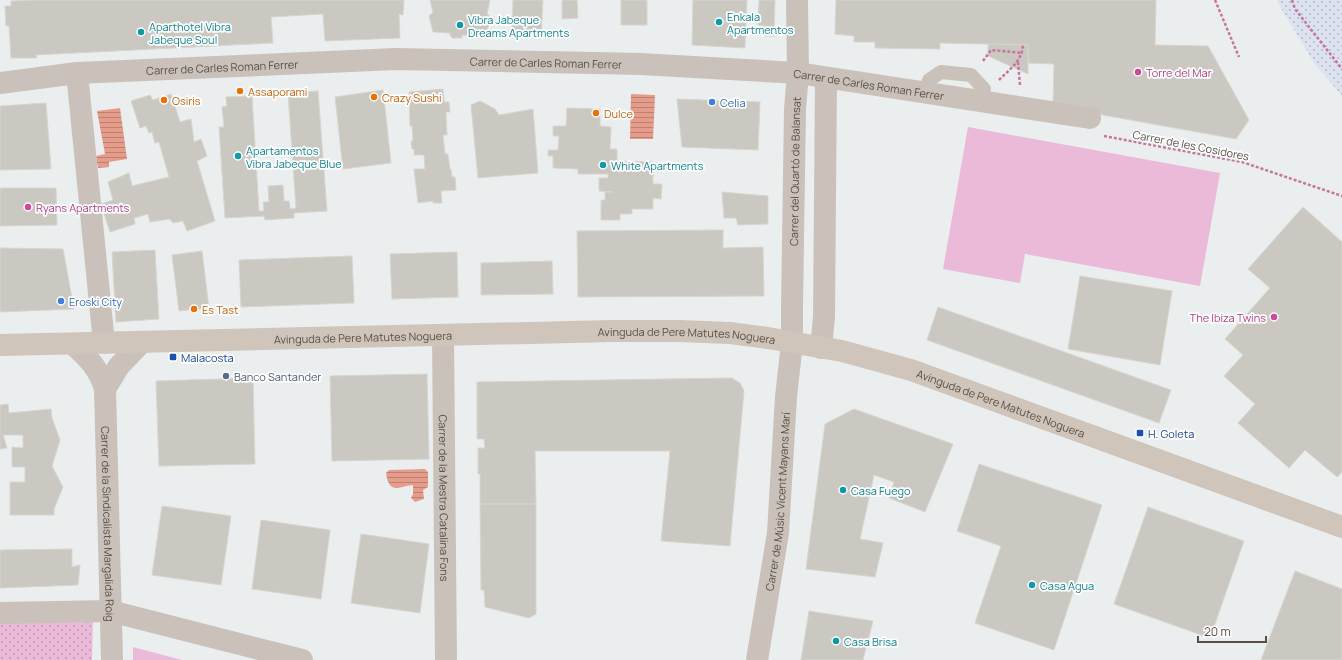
<svg xmlns="http://www.w3.org/2000/svg" width="1342" height="660" font-family="Manrope,sans-serif">
	<defs>
		<pattern id="sand-dots" width="8" height="8" patternUnits="userSpaceOnUse"><rect width="8" height="8" fill="#dce2f0"/><path d="M2 2h.1M6 6h.1" fill="none" stroke="#b5b9c4" stroke-width="1.8" stroke-linecap="round"/></pattern>
		<pattern id="park-dots" width="8" height="8" patternUnits="userSpaceOnUse"><rect width="8" height="8" fill="#ebbad9"/><path d="M2 2h.1M6 6h.1" fill="none" stroke="#c199b2" stroke-width="1.8" stroke-linecap="round"/></pattern>
		<pattern id="water-rules" width="6" height="5" patternUnits="userSpaceOnUse"><rect width="6" height="5" fill="#e69c8a"/><path d="M0 2.5h6" fill="none" stroke="#bd8173"/></pattern>
	</defs>
	<rect width="100%" height="100%" fill="#ebeeee"/>
	<g fill="#ebbad9">
		<path d="M968,127L1220,173L1200,286L1025,254L1020,283L943,269Z"/>
		<path d="M133,647L182,660H133Z"/>
	</g>
	<path fill="url(#sand-dots)" d="M1277,0H1342V96L1315,64L1282,10Z"/>
	<path fill="url(#park-dots)" d="M93,622L92,660H0V623Z"/>
	<g fill="url(#water-rules)">
		<path d="M631,94L655,95L653,139H630Z"/>
		<path d="M120,108L127,159L109,162V167L98,168L96,156L105,154L97,111Z"/>
		<path d="M425,469L428,472V487L423,490L424,499L415,502L411,498L413,494V485C397,487 389,494 386,473L389,470Z"/>
	</g>
	<g fill="#cbc8c2" stroke="#d7d5d0">
		<path d="M32,0H404L403,15L399,14L400,38L325,41L323,14L271,17L273,43L36,55L37,58H11L9,26H6L5,6H11V1Z"/>
		<path d="M430,0H490L487,14L491,17L486,34H474V36L462,35V38H452L450,35V33L433,32L429,16L433,12Z"/>
		<path d="M513,0H543L541,35L512,34Z"/>
		<path d="M562,0H577L578,18L562,19Z"/>
		<rect x="621" y="0" width="26" height="25"/>
		<path d="M693,0H747L745,48L692,45Z"/>
		<path d="M759,0H775L774,36H765V26L758,25Z"/>
		<path d="M836,0H1156L1155,45L1208,46L1249,120L1236,139L1053,106L1054,64L1028,63V45L940,43V49L875,48V42H854V36L835,34Z"/>
		<path d="M988,44L1028,45V74L988,56Z"/>
		<path d="M443,89L444,102H449L450,112H446L447,135H443L445,154H448L450,169H451L452,177H455L456,190L441,191L442,203H433V201L418,203L414,169H425L424,155H414V149H412L411,141H413L412,126H410L409,92Z"/>
		<path d="M383,90L391,163L343,169L335,97Z"/>
		<path d="M318,91L327,211L294,213V218L265,220L264,216L225,218L219,127H224L222,107L227,106L226,97L252,96L259,211H264L263,202H269L268,186L283,185L284,201H289L290,209L296,208L288,93Z"/>
		<path d="M171,94L180,122L191,119L194,142L201,139L207,156L197,161L215,221L187,231L183,221L173,223L170,219L150,222L148,214L134,218L135,224L110,232L101,204L113,200L108,182L129,173L132,186L169,177L159,142L155,143L152,132L149,133L146,126L140,128L131,101L150,95L153,100Z"/>
		<path d="M677,99L760,102L758,150L682,147Z"/>
		<path d="M480,101L495,109L499,115L533,109L538,173L478,178L471,105Z"/>
		<path d="M46,103L51,169L0,170V106Z"/>
		<path d="M567,108L600,109V126L611,127L610,149H617V161L653,162V184H662L661,199L653,198V209H632V214H620V220H601V200H605V192H613L599,191V178H608V174H578V169L553,168V156H548V150H558L559,136H553V126H566Z"/>
		<path d="M0,188H56L57,225L0,226Z"/>
		<path d="M722,192L768,196V224L738,225L736,218H724Z"/>
		<path d="M1303,207L1342,242V472L1337,477L1305,450L1289,468L1238,423L1255,404L1224,376L1243,355L1225,339L1270,288L1248,269Z"/>
		<path d="M723,230V248L763,247L764,296L578,297L577,231Z"/>
		<path d="M0,248L63,249L74,309L0,312Z"/>
		<path d="M155,250L159,319L116,322L112,252Z"/>
		<path d="M202,251L209,308L179,311L172,255Z"/>
		<path d="M457,252L458,297L392,299L390,254Z"/>
		<path d="M352,256L354,303L241,307L239,260Z"/>
		<path d="M552,261L553,294L481,295V263Z"/>
		<path d="M1080,276L1172,291L1160,365L1068,349Z"/>
		<path d="M938,307L1171,390L1159,423L927,340Z"/>
		<path d="M427,374L429,459L332,461L330,376Z"/>
		<path d="M253,378L255,464L159,466L156,381Z"/>
		<path d="M727,378H732L740,383L744,391L730,546L661,541L670,451H535L536,504H480V474H478V448H485L484,439H477V382Z"/>
		<path d="M8,404L9,413L51,409L52,418L60,440L52,466L63,487L54,509V515H10V482H25V467H12V447L23,448V435H3L7,448L0,449V405Z"/>
		<path d="M854,409L953,444L925,512L889,498L894,482L874,475L860,539L883,543L875,577L806,569L825,424Z"/>
		<path d="M979,464L1102,505L1054,650L975,623L1001,546L957,531Z"/>
		<path d="M480,504H536V614L529,618L485,607L484,590H481Z"/>
		<path d="M162,506L231,516L221,585L152,575Z"/>
		<path d="M1148,507L1244,541L1210,638L1114,604Z"/>
		<path d="M261,520L330,530L321,599L252,589Z"/>
		<path d="M361,534L429,544L420,613L351,603Z"/>
		<path d="M72,549V567L80,565L78,585L0,588V550Z"/>
		<path d="M1295,571L1342,589V660H1261Z"/>
		<path d="M809,611L873,621L863,660H801Z"/>
	</g>
	<g fill="none" stroke-linecap="round" stroke-linejoin="round">
		<g stroke="#c7759e" stroke-width="2.5" stroke-dasharray="3 2" stroke-linecap="butt">
			<path d="M1215,0L1239,57"/>
			<path d="M1292,0L1295,9L1342,69"/>
			<path d="M983,61L991,50L1023,53"/>
			<path d="M1018,62L1020,85"/>
			<path d="M999,80C1010,69 1022,61 1023,45"/>
			<path d="M1104,136L1242,162L1342,196"/>
		</g>
		<path stroke="#cac2ba" stroke-width="14" d="M926,93L929,80L941,72L971,75L984,89L982,102"/>
		<g stroke="#cac2ba" stroke-width="22">
			<path d="M77,73L104,343"/>
			<path id="s1" d="M0,83L77,73L396,59L641,64L798,73L1090,118"/>
			<path id="s2" d="M443,335L446,660"/>
			<path id="s3" d="M73,344C88,358 99,368 105,389L112,660"/>
			<path d="M821,348L824,317L826,78"/>
			<path d="M105,389L119,366L142,342"/>
			<path d="M0,613L110,611L302,660"/>
			<path id="s4" d="M757,660L778,533L786,397L792,343V306L795,109L798,73L797,0"/>
		</g>
		<path stroke="#cfc5ba" stroke-width="22" id="s5" d="M0,345L613,331H679L730,333L768,338L842,351L911,370L1342,527"/>
	</g>
	<g fill="#0f9aa8" stroke="#fff" stroke-width="1.5">
		<circle cx="719" cy="22" r="4"/>
		<circle cx="460" cy="25" r="4"/>
		<circle cx="141" cy="32" r="4"/>
		<circle cx="238" cy="156" r="4"/>
		<circle cx="603" cy="165" r="4"/>
		<circle cx="843" cy="490" r="4"/>
		<circle cx="1032" cy="585" r="4"/>
		<circle cx="836" cy="641" r="4"/>
	</g>
	<g fill="#d1479c" stroke="#fff" stroke-width="1.5">
		<circle cx="1138" cy="72" r="4"/>
		<circle cx="28" cy="207" r="4"/>
		<circle cx="1274" cy="317" r="4"/>
	</g>
	<g fill="#e8710a" stroke="#fff" stroke-width="1.5">
		<circle cx="240" cy="91" r="4"/>
		<circle cx="374" cy="97" r="4"/>
		<circle cx="164" cy="100" r="4"/>
		<circle cx="596" cy="113" r="4"/>
		<circle cx="194" cy="309" r="4"/>
	</g>
	<g fill="#3f7fe0" stroke="#fff" stroke-width="1.5">
		<circle cx="712" cy="102" r="4"/>
		<circle cx="61" cy="301" r="4"/>
	</g>
	<g fill="#1a4fb4" stroke="#fff" stroke-width="1.5">
		<rect x="169" y="353" width="8" height="8" rx="2"/>
		<rect x="1136" y="429" width="8" height="8" rx="2"/>
	</g>
	<circle fill="#5c6f8a" stroke="#fff" stroke-width="1.5" cx="226" cy="376" r="4"/>
	<g text-anchor="middle" dominant-baseline="central" stroke-width="3.5" stroke-linejoin="round" paint-order="stroke">
		<g font-size="11" fill="#0d838f" stroke="#fff" text-anchor="start">
			<text x="727" y="16">Enkala<tspan x="727" dy="13">Apartmentos</tspan></text>
			<text x="468" y="19">Vibra Jabeque<tspan x="468" dy="13">Dreams Apartments</tspan></text>
			<text x="149" y="26">Aparthotel Vibra<tspan x="149" dy="13">Jabeque Soul</tspan></text>
			<text x="246" y="150">Apartamentos<tspan x="246" dy="13">Vibra Jabeque Blue</tspan></text>
			<text x="611" y="165">White Apartments</text>
			<text x="851" y="490">Casa Fuego</text>
			<text x="1040" y="585">Casa Agua</text>
			<text x="844" y="641">Casa Brisa</text>
		</g>
		<g font-size="11" fill="#584e45" stroke="#fff">
			<text stroke="none"><textPath href="#s1" startOffset="547">Carrer de Carles Roman Ferrer</textPath></text>
			<text stroke="none"><textPath href="#s1" startOffset="223">Carrer de Carles Roman Ferrer</textPath></text>
			<text stroke="none"><textPath href="#s1" startOffset="871">Carrer de Carles Roman Ferrer</textPath></text>
			<text transform="translate(1191 145) rotate(11)">Carrer de les Cosidores</text>
			<text stroke="none"><textPath href="#s4" startOffset="491">Carrer del Quartó de Balansat</textPath></text>
			<text stroke="none"><textPath href="#s5" startOffset="687">Avinguda de Pere Matutes Noguera</textPath></text>
			<text stroke="none"><textPath href="#s5" startOffset="363">Avinguda de Pere Matutes Noguera</textPath></text>
			<text stroke="none"><textPath href="#s5" startOffset="1011">Avinguda de Pere Matutes Noguera</textPath></text>
			<text stroke="none"><textPath href="#s2" startOffset="163">Carrer de la Mestra Catalina Fons</textPath></text>
			<text stroke="none"><textPath href="#s4" startOffset="160">Carrer de Músic Vicent Mayans Marí</textPath></text>
			<text stroke="none"><textPath href="#s3" startOffset="191">Carrer de la Sindicalista Margalida Roig</textPath></text>
		</g>
		<g font-size="11" fill="#b23c85" stroke="#fff" text-anchor="start">
			<text x="1146" y="72">Torre del Mar</text>
			<text x="36" y="207">Ryans Apartments</text>
			<text x="1266" y="317" text-anchor="end">The Ibiza Twins</text>
		</g>
		<g font-size="11" fill="#c56008" stroke="#fff" text-anchor="start">
			<text x="248" y="91">Assaporami</text>
			<text x="382" y="97">Crazy Sushi</text>
			<text x="172" y="100">Osiris</text>
			<text x="604" y="113">Dulce</text>
			<text x="202" y="309">Es Tast</text>
		</g>
		<g font-size="11" fill="#366cbe" stroke="#fff" text-anchor="start">
			<text x="720" y="102">Celia</text>
			<text x="69" y="301">Eroski City</text>
		</g>
		<g font-size="11" fill="#164399" stroke="#fff" text-anchor="start">
			<text x="181" y="357">Malacosta</text>
			<text x="1148" y="433">H. Goleta</text>
		</g>
		<g font-size="11" fill="#4e5e75" stroke="#fff" text-anchor="start">
			<text x="234" y="376">Banco Santander</text>
		</g>
	</g>
	<path d="M1198 636v6h68v-6" fill="none" stroke="#584e45" stroke-width="2"/>
	<text x="1204" y="636" font-size="12" fill="#584e45" stroke="#ffffff" stroke-width="3" paint-order="stroke">20 m</text>
</svg>
